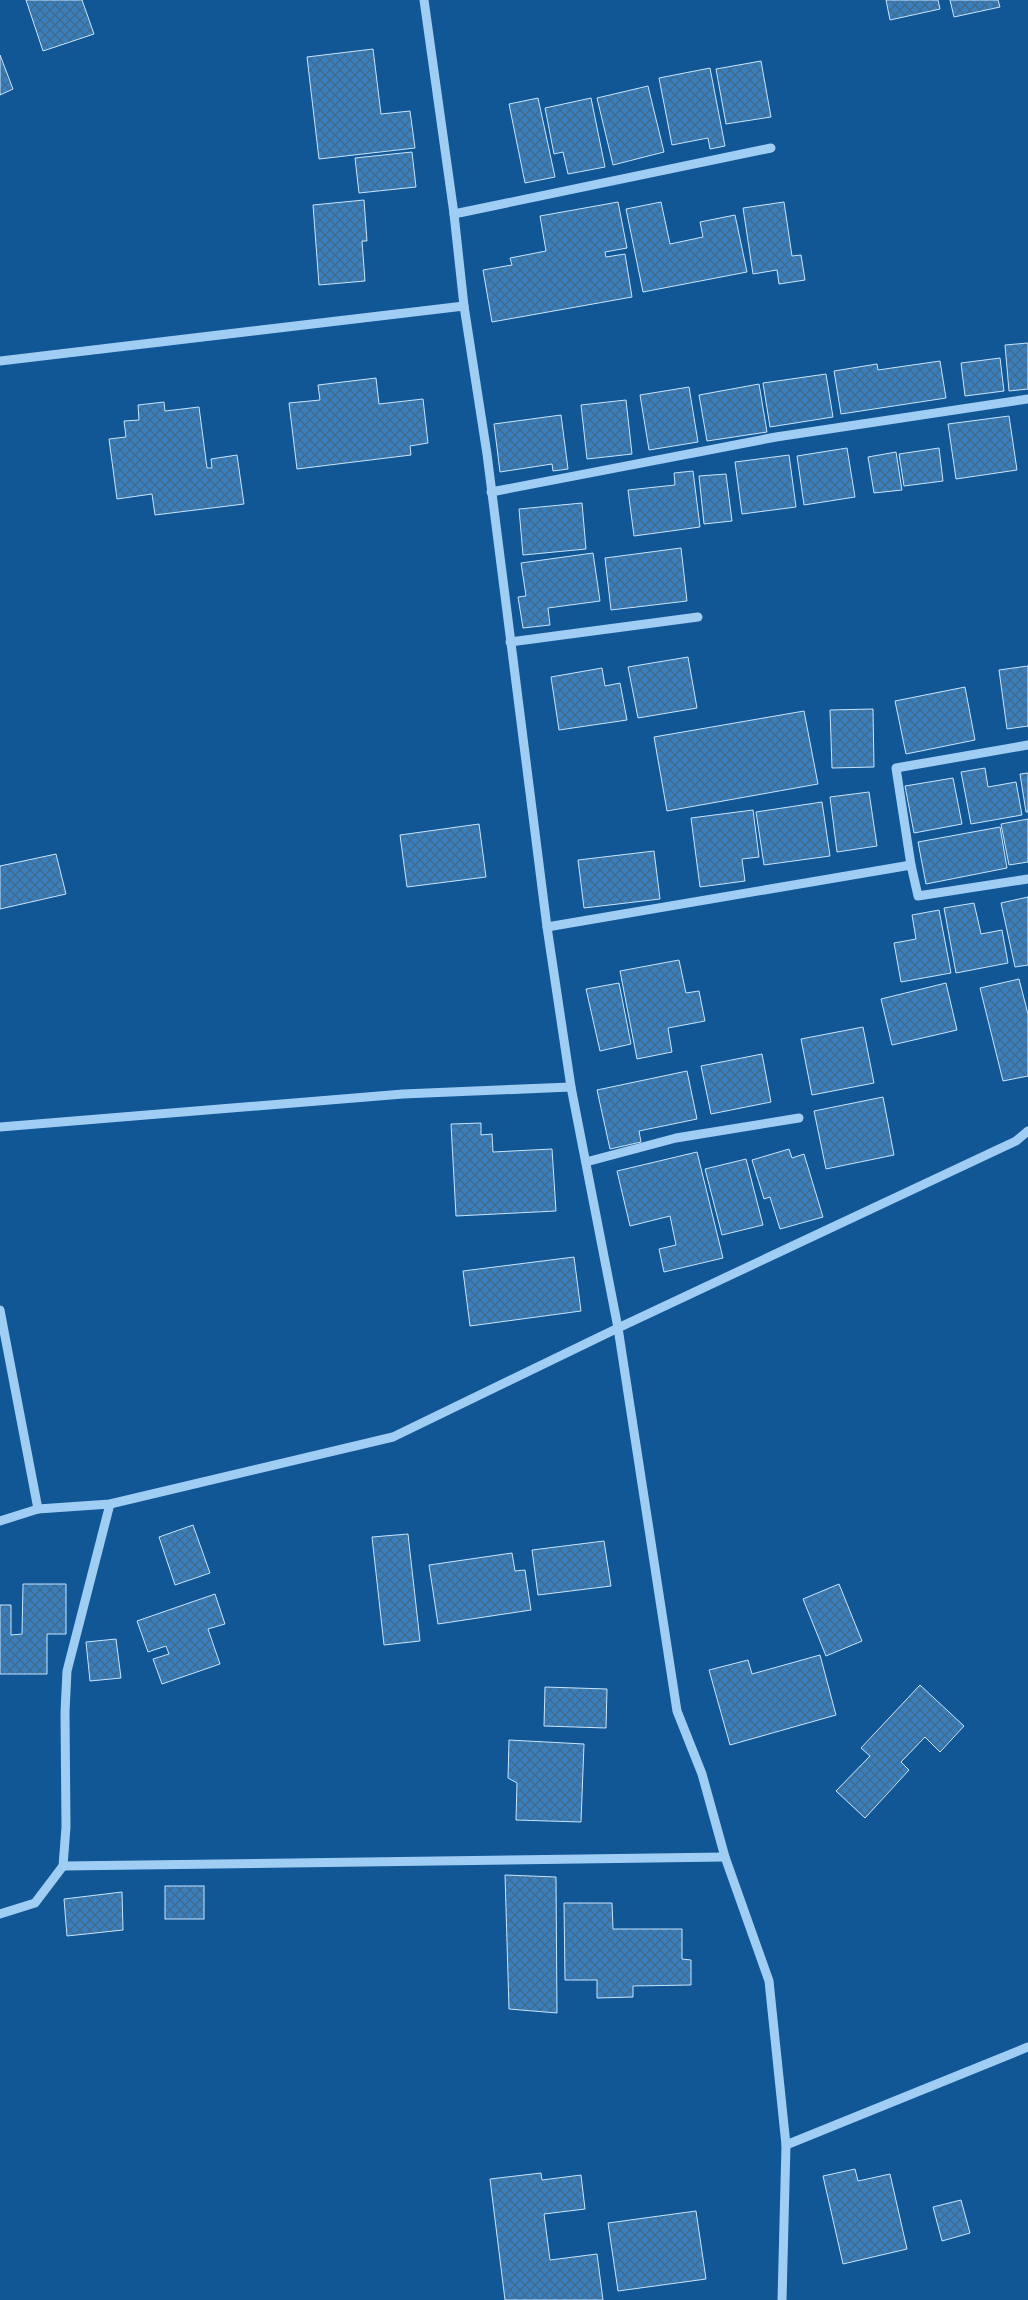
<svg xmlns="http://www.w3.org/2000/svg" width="1028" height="2300" font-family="'DejaVu Sans',sans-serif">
	<defs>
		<pattern id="building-cross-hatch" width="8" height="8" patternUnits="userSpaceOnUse" patternTransform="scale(1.25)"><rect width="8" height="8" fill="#3a7fbd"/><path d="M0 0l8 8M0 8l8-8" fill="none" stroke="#42688a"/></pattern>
	</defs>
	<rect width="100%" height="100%" fill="#115695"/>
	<g fill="url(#building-cross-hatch)" stroke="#c8e5fd">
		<path d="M26,0H82L94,34L43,51Z"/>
		<path d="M886,0H938L940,9L890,20Z"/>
		<path d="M950,0H998L1000,7L954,17Z"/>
		<path d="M373,49L381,114L410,111L415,148L319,159L307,57Z"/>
		<path d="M0,55L13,89L0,95Z"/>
		<path d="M761,61L771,117L726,124L716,69Z"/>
		<path d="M710,68L725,146L710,149L708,138L672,145L659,78Z"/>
		<path d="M648,86L664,152L613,165L597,98Z"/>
		<path d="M538,98L555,177L525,183L509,104Z"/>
		<path d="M591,98L605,167L568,174L563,152L554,154L545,108Z"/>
		<path d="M412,152L416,187L359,193L355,158Z"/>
		<path d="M364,200L367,241H362L365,281L319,285L313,205Z"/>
		<path d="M618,202L627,248L605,252L606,257L625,254L632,297L492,322L483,270L512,265L510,258L546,251L540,216Z"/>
		<path d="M661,202L670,244L703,237L700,222L735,215L747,272L643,292L626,209Z"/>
		<path d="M784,202L792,256L801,255L805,280L779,284L777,270L753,274L743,208Z"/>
		<path d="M1028,343V389L1009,391L1005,345Z"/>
		<path d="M1000,358L1004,391L965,396L961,363Z"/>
		<path d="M940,361L946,398L841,414L834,371L877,364L878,370Z"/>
		<path d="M826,374L833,417L770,427L763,383Z"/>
		<path d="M376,378L379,404L423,399L428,443L410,446L411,455L297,469L289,403L320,400L318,385Z"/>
		<path d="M759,384L767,432L707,441L699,395Z"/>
		<path d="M689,387L698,442L649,450L640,395Z"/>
		<path d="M626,400L632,454L587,459L581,405Z"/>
		<path d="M164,402L165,411L199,407L207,468H212L211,459L237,455L244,504L155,515L152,494L117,499L109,439L126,437L124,421L139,420L138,405Z"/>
		<path d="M561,415L568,469L553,471L552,464L500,472L494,424Z"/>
		<path d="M1009,416L1017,470L956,479L948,424Z"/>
		<path d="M847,448L855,497L804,505L797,456Z"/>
		<path d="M939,448L943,481L904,486L899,454Z"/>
		<path d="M896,452L902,490L874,493L868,457Z"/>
		<path d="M789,455L796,507L742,514L735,462Z"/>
		<path d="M693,471L700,527L634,536L628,490L675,485L674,473Z"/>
		<path d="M726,474L732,521L704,524L699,476Z"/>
		<path d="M582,503L586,549L523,555L519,509Z"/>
		<path d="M681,548L687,601L611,610L605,558Z"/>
		<path d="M593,553L600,601L548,608L550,625L523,628L518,597L526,596L521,563Z"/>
		<path d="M688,657L697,708L638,718L628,667Z"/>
		<path d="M1028,666V726L1007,729L999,670Z"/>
		<path d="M602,668L605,686L620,683L627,720L559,730L551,677Z"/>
		<path d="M965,687L975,740L906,754L895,701Z"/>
		<path d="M873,709L874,767L832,768L830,710Z"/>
		<path d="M804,711L818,784L667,811L654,737Z"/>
		<path d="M985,768L988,787L1016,782L1022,815L971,824L961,772Z"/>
		<path d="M1028,773V812H1026L1020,774Z"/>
		<path d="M953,778L962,824L914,833L905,786Z"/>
		<path d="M869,792L877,846L837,852L830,797Z"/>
		<path d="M822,802L830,856L764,865L756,812Z"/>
		<path d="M753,810L759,857L742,859L745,881L700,887L691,818Z"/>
		<path d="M1028,819V862L1009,865L1001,824Z"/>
		<path d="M479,824L486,877L407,887L400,835Z"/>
		<path d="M1000,827L1007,868L926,884L918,842Z"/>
		<path d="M654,851L660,899L584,908L578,860Z"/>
		<path d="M56,854L66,894L0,909V866Z"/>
		<path d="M1028,897V965L1015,967L1001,903Z"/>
		<path d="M974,903L981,934L1002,930L1008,963L956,973L944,908Z"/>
		<path d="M939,910L951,973L901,982L894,943L916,939L912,915Z"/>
		<path d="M679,960L686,993L699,991L705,1021L668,1028L672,1052L637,1059L620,971Z"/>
		<path d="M1019,979L1028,1014V1076L1003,1081L980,988Z"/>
		<path d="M619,983L631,1044L600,1051L586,989Z"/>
		<path d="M946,983L957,1030L892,1045L881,999Z"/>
		<path d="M863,1027L874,1083L812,1095L801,1039Z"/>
		<path d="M762,1054L771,1102L711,1114L701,1066Z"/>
		<path d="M687,1071L697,1119L639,1131L641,1142L610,1149L597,1090Z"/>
		<path d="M883,1097L894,1155L826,1169L814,1111Z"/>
		<path d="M481,1123V1135L492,1134L493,1152L552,1149L556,1211L456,1216L451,1124Z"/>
		<path d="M789,1149L792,1158L804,1154L823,1217L780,1229L770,1197L764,1199L752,1160Z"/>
		<path d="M697,1152L723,1258L664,1272L659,1249L676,1245L670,1216L630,1226L617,1171Z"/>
		<path d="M746,1159L763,1225L722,1235L705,1169Z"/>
		<path d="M574,1257L581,1311L470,1326L463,1271Z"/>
		<path d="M193,1525L210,1573L175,1585L159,1537Z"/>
		<path d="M408,1534L420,1641L384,1645L372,1537Z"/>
		<path d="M604,1541L611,1586L538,1595L532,1550Z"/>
		<path d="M512,1553L515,1571L525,1570L531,1610L438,1624L429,1565Z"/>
		<path d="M23,1584H66V1634H47V1674H0V1605H11V1635L22,1634Z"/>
		<path d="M839,1584L862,1641L826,1656L803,1599Z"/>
		<path d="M215,1594L225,1624L208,1629L220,1664L162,1684L153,1659L169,1654L166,1646L148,1652L137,1621Z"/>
		<path d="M116,1639L121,1678L90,1681L86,1642Z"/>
		<path d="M820,1655L836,1715L730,1745L709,1670L748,1660L752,1674Z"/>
		<path d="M920,1685L964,1726L940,1752L925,1737L901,1762L909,1770L865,1818L836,1791L870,1756L861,1748Z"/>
		<path d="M545,1687L607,1689L606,1728L544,1726Z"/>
		<path d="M509,1740L584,1744L581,1822L516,1820L517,1783L508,1778Z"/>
		<path d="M505,1875L556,1877L557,2013L509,2009Z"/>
		<rect x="165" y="1886" width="39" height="33"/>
		<path d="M122,1892L123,1930L67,1936L64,1899Z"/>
		<path d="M564,1903H612L613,1929H682V1959L691,1960V1985L633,1986V1997L597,1998V1980H565Z"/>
		<path d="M855,2169L858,2181L890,2174L907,2249L843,2264L823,2176Z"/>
		<path d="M541,2173L542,2180L581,2175L585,2209L544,2214L550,2260L597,2254L603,2300H505L490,2179Z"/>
		<path d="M961,2200L970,2233L942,2241L933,2207Z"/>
		<path d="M696,2211L706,2279L618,2291L608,2223Z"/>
	</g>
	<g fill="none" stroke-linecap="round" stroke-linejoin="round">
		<g stroke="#a0cdf3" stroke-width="9">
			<path d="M424,0L454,214L464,306L487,454L547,927L571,1087L618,1328L677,1711L702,1774L725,1857L769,1981L786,2145L782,2300"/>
			<path d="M454,214L771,148"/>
			<path d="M0,361L464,306"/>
			<path d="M491,492L776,437L1028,399"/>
			<path d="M510,642L698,617"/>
			<path d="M1028,745L896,768L911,865L918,896L1028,879"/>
			<path d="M547,927L911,865"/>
			<path d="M0,1127L403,1094L571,1087"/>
			<path d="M586,1162L676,1138L799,1118"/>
			<path d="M0,1310L38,1509"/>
			<path d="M0,1521L38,1509L110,1504L393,1437L618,1328L1016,1141L1028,1131"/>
			<path d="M63,1866L725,1857"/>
			<path d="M0,1914L35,1903L63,1866L66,1827L65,1712L67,1671L110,1504"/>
			<path d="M786,2145L1028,2047"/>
		</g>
	</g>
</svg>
